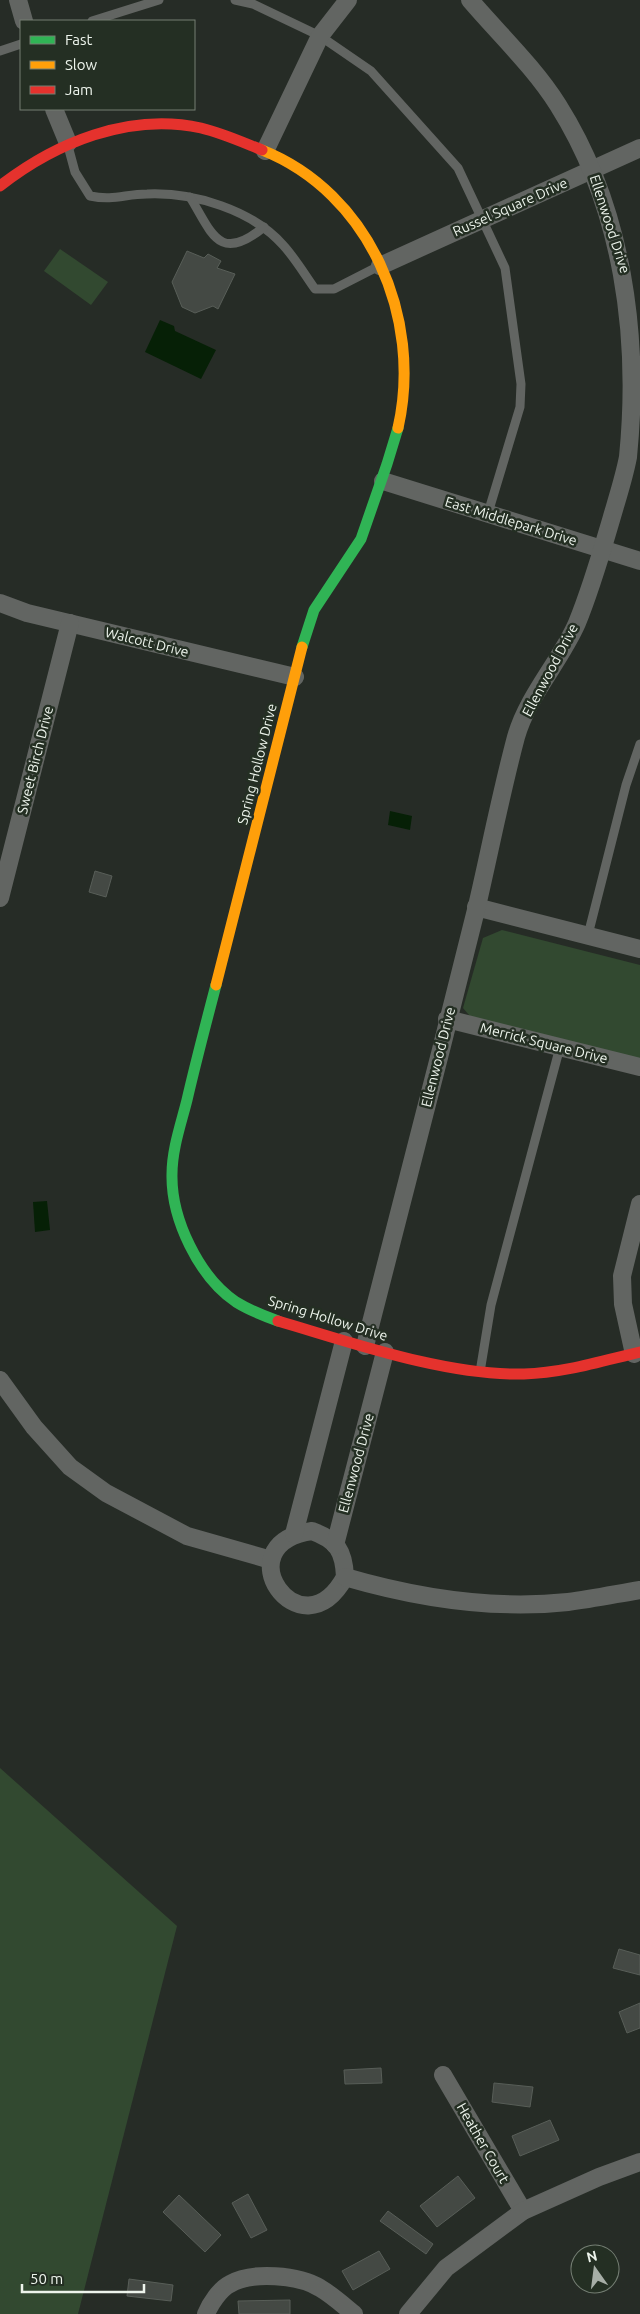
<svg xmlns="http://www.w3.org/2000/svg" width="640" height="2314" font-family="Ubuntu,sans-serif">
	<rect width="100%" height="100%" fill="#262c26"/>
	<g fill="#324930">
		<path d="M60,249L108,282L91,305L44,271Z"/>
		<path d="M502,930L640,965V1061L475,1022L463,1008L483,938Z"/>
		<path d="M0,1768L177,1926L78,2314H0Z"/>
	</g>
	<g fill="#062006">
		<path d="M160,320L174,326L175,331L216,350L201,379L145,352Z"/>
		<path d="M390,811L412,816L410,830L388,825Z"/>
		<path d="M47,1201L50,1230L35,1232L33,1202Z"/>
	</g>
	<g fill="#444944" stroke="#585e58">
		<path d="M187,251L204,258L208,254L221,261L217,268L235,274L218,309L213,306L195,313L182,307L172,282Z"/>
		<path d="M95,871L112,876L106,897L89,892Z"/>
		<path d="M619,1949L640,1955V1975L613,1968Z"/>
		<path d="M640,2003V2028L627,2033L619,2012Z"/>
		<path d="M381,2068L382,2083L345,2084L344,2070Z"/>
		<path d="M494,2083L533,2087L530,2107L492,2102Z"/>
		<path d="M550,2120L559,2140L520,2156L512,2136Z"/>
		<path d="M458,2176L475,2198L437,2227L420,2206Z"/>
		<path d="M248,2194L267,2230L251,2238L232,2203Z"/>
		<path d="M179,2195L221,2235L205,2252L163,2212Z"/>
		<path d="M388,2211L433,2244L426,2254L380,2221Z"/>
		<path d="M379,2251L390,2269L353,2290L342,2271Z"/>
		<path d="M129,2279L173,2285L171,2301L127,2296Z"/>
		<path d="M290,2300V2314H239L238,2301Z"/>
	</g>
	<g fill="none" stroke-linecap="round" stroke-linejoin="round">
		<g stroke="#626562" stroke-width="9">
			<path d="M235,0L253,4L320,36L371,71L458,168L505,268L521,384L520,407L488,513"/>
			<path d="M92,21L159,0"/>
			<path d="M0,51L21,44"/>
			<path d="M68,146L75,172L90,196C114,201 125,194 147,194C194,192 252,210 283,245C295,258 305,275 315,289H334L379,266"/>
			<path d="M190,197C212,233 219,264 264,227"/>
			<path d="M588,935L626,785L640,744"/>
			<path d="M480,1372L491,1305L560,1047"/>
		</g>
		<g stroke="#626562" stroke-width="18">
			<path d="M18,0L24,21"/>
			<path d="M54,109L68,143"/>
			<path d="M265,151L320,36L348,0"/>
			<path d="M380,266L640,148"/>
			<path d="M383,481L640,561"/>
			<path d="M0,603L27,613L295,677"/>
			<path d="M0,898L70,623"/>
			<path d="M476,907L640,949"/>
			<path d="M447,1019L640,1067"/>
			<path d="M365,1346C402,1199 441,1053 477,906C490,850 501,793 516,737C528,695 560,662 577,623C591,589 601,554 611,520C617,499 624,478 628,457C640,336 623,208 558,105C534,67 499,34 470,0"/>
			<path d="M634,1354L623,1304L622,1276L640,1204"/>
			<path d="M0,1380L34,1427L70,1467L106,1493L187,1536L271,1560"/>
			<path d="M312,1531C337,1540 344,1551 345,1577C301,1657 222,1544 312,1531Z"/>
			<path d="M294,1534L344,1341"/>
			<path d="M335,1545L385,1352"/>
			<path d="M345,1577C417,1598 493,1610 568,1602C592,1599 616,1594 640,1590"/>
			<path d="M443,2075L523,2211"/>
			<path d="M206,2314C210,2304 220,2289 230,2284C252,2271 299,2275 320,2288C332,2295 343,2305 354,2314"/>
			<path d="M408,2314L446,2268L523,2211L599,2177L640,2162"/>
		</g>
		<g stroke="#30b455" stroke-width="11">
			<path d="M302,647L314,610L361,539L387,464L398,428"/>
			<path d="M216,985C206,1023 196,1061 187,1100C181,1124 172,1149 172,1174C171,1219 199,1277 236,1302C249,1310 264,1316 278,1321"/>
		</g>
		<g stroke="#ff9f0a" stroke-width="11">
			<path d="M262,150C370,193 423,318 398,428"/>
			<path d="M216,985L302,647"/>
		</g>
		<g stroke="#e5322d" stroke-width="11">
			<path d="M0,186C55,143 129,112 201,128C222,133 242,142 262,150"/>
			<path d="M278,1321C353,1343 446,1376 524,1374C563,1373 602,1361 640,1352"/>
		</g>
	</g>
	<g text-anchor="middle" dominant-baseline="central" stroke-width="5" stroke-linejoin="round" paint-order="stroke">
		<g font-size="14" fill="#edf4ec" stroke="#242f23">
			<text transform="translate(510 207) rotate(-24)">Russel Square Drive</text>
			<text transform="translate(610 224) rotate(72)">Ellenwood Drive</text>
			<text transform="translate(511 521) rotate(17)">East Middlepark Drive</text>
			<text transform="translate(147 642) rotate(14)">Walcott Drive</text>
			<text transform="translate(550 670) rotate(-62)">Ellenwood Drive</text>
			<text transform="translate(35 760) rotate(-76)">Sweet Birch Drive</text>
			<text transform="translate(257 764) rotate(-76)">Spring Hollow Drive</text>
			<text transform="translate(544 1043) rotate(14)">Merrick Square Drive</text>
			<text transform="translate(438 1057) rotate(-76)">Ellenwood Drive</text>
			<text transform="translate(328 1318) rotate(17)">Spring Hollow Drive</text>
			<text transform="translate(356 1463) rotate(-75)">Ellenwood Drive</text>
			<text transform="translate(483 2143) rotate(60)">Heather Court</text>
		</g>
	</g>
	<rect x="20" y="20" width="175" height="90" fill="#242f23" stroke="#747e73"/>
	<rect x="30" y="36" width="25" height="8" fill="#30b455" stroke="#747e73"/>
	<text x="65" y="45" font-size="15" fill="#edf4ec">Fast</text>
	<rect x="30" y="61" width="25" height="8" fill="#ff9f0a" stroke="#747e73"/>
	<text x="65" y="70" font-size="15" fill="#edf4ec">Slow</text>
	<rect x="30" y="86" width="25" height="8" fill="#e5322d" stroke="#747e73"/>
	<text x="65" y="95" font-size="15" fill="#edf4ec">Jam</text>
	<g transform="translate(595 2269) rotate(346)"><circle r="24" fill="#242f23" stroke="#747e73"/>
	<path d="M0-4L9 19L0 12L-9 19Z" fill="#a7aea7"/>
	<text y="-8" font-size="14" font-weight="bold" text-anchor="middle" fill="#edf4ec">N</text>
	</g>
	<path d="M22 2284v8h122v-8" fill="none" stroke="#edf4ec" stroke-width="2.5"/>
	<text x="30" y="2284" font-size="15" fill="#edf4ec" stroke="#242f23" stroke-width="4" paint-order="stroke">50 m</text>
</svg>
